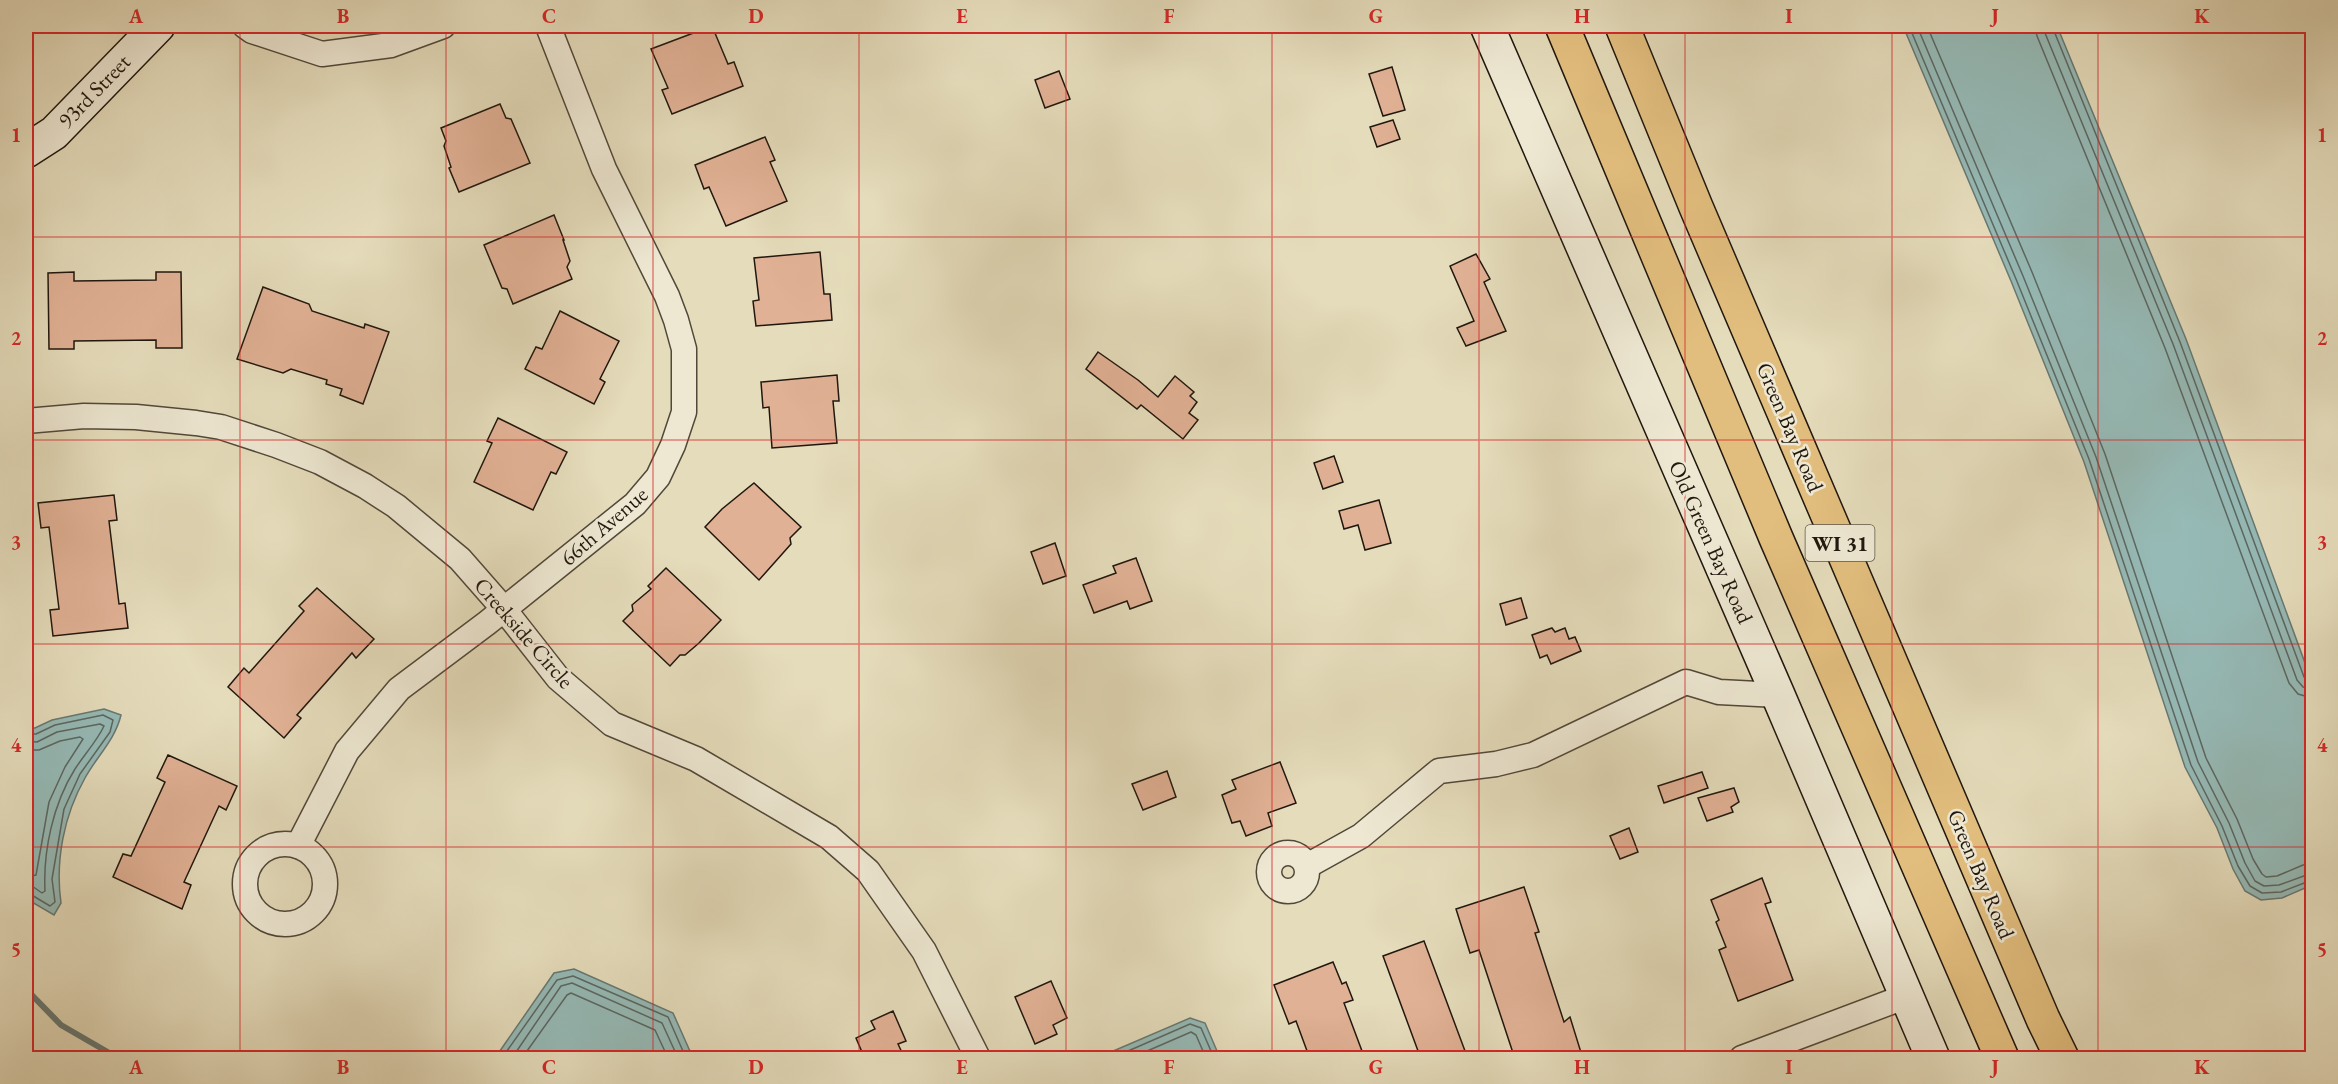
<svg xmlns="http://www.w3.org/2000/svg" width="2338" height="1084" font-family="'EB Garamond',serif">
	<rect width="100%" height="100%" fill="#e5dcbb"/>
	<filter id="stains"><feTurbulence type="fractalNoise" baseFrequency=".00333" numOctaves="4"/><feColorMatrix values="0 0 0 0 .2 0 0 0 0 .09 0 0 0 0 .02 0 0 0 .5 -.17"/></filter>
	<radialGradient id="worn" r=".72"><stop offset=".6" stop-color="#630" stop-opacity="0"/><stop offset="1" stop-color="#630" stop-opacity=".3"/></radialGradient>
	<g fill="#96bab6" stroke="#677973" stroke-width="1.5">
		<path d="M1903,26H2057L2186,339L2312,682V885L2282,898L2261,900L2245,891L2233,869L2217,828L2185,767L2084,462L2011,281Z"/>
		<path d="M104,709L121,715C115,740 97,756 85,778C64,815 55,861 61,903L54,915L30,901L26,896V728H35L52,720Z"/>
		<path d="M574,969L673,1013L693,1058H495L554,973Z"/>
		<path d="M1190,1018L1205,1023L1220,1058H1097Z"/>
	</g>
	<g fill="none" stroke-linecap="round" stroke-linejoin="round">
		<g stroke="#5b6862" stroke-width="1.5">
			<path d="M1909,26L2016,279L2089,459L2191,765L2222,826L2238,866L2250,886L2262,893L2281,892L2312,880"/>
			<path d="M1917,26L2023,276L2096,457L2198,762L2229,823L2245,863L2255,881L2264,886L2279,885L2312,873"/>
			<path d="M1927,26L2032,272L2105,454L2206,758L2237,819L2253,859L2262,874L2266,877L2277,876L2303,865L2312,864"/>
			<path d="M2035,26L2037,36L2165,348L2289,683L2298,694L2312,698"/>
			<path d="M2044,26L2045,33L2173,344L2297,680L2303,687L2312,689"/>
			<path d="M2052,26L2180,342L2304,677L2308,681H2312"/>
			<path d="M26,734H36L55,725L103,715L113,720L110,732L80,774L64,809L52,879L55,902L50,906L30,894L26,893"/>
			<path d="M26,741L37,742L57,732L100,724L104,726C97,741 84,755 75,769C53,804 43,851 45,891L42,893L32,886H26"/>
			<path d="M26,750H39L60,741L80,737L83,739L65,767L49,802L36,875L26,877"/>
			<path d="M502,1058L557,980L573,976L668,1017L686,1058"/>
			<path d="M512,1058L561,986L572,983L662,1023L678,1058"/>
			<path d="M522,1058L567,995L571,993L655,1030L668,1058"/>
			<path d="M1112,1058L1190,1024L1201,1028L1214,1058"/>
			<path d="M1131,1058L1191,1032L1196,1035L1206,1058"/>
		</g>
		<path stroke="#677973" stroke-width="6" d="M26,989L61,1025L118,1058"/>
	</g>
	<g fill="#e1b195" stroke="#20170e" stroke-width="1.5">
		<path d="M712,26L728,64L734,62L743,86L672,114L662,90L668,88L651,49Z"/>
		<path d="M1392,67L1405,110L1383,116L1369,74Z"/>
		<path d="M1059,71L1070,99L1045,108L1035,80Z"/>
		<path d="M500,104L506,118L511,119L530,163L459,192L449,168L451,167L444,146L446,141L441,128Z"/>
		<path d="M1393,120L1400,139L1377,147L1370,127Z"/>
		<path d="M765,137L775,160L770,162L787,201L726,226L709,187L704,189L695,165Z"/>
		<path d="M554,215L564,240H563L570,261L567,267L572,279L513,304L507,289L502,288L484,245Z"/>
		<path d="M820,252L824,294H830L832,320L756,326L753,301L759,300L754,258Z"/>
		<path d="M1476,254L1490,279L1484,282L1506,331L1466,346L1457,328L1474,321L1450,266Z"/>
		<path d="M74,272V281L156,280V272H181L182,348H156V340L74,341V349H49L48,273Z"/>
		<path d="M263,287L309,304L312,311L364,328L365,324L389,332L363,404L340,395L342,389L326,384L327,380L291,369L283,373L237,359Z"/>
		<path d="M560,311L619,341L600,379L605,382L594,404L525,369L536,347L542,349Z"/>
		<path d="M1098,352L1138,380L1158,397L1175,376L1194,392L1190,396L1197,402L1189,413L1198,420L1183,439L1141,405L1137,409L1086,369Z"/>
		<path d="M837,375L839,401H833L837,443L772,448L769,407L763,408L761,382Z"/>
		<path d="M498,418L567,452L556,474L551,472L533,510L474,482L492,443L487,441Z"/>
		<path d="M1334,456L1343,482L1323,489L1314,463Z"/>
		<path d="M754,483L801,527L790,538L791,544L759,580L705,527L722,509Z"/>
		<path d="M114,495L117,520L109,521L119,604L125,603L128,628L53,636L50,610L59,609L49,527L41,528L38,503Z"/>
		<path d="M1379,500L1391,543L1365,550L1358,525L1344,529L1339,511Z"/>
		<path d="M1055,543L1066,576L1043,584L1031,552Z"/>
		<path d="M1136,558L1152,601L1130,609L1127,601L1094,613L1083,585L1116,573L1113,566Z"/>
		<path d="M666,568L721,620L699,643L685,655H680L670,666L623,621L633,611L632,605L651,589L648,586Z"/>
		<path d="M317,588L374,639L356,658L352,653L297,715L301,718L284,738L228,687L244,668L249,673L304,611L299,606Z"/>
		<path d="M1521,598L1527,618L1506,625L1500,604Z"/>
		<path d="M1552,628L1555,632L1565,628L1569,639L1575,637L1581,651L1551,664L1547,655L1540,658L1532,635Z"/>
		<path d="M168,755L237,786L226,810L219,806L184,882L191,885L182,909L113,877L123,854L131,856L165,782L157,778Z"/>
		<path d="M1280,762L1296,803L1268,813L1272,826L1246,836L1240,821L1232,823L1222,795L1236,789L1232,780Z"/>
		<path d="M1167,771L1176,797L1143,810L1132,784Z"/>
		<path d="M1702,772L1708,788L1664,803L1658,786Z"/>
		<path d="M1734,788L1739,802L1731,807L1733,812L1707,821L1698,798Z"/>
		<path d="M1629,828L1638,852L1620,859L1610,836Z"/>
		<path d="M1762,878L1771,902L1765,904L1793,980L1738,1001L1719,950L1726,947L1716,922L1719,920L1711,900Z"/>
		<path d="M1524,887L1539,932L1535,933L1564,1022L1570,1017L1583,1059H1515L1479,950L1470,953L1456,909Z"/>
		<path d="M1424,941L1468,1059H1421L1383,956Z"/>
		<path d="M1333,962L1342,984L1346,982L1353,1000L1344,1003L1365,1059H1310L1296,1021L1289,1024L1274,985Z"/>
		<path d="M1051,981L1067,1018L1053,1025L1057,1034L1035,1044L1015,997Z"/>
		<path d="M893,1011L906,1041L898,1044L905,1059H865L856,1038L875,1029L871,1021Z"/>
	</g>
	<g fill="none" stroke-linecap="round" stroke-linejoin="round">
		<g stroke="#514839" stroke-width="27">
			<g id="street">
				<path d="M245,26L252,31L322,54L391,45L443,26"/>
				<path d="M26,421L84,416L136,417L196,423L221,427L276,445L320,462L365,486L396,506L460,559L503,608L558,678L612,724L696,759L829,837L868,871L924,951L978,1058"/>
				<circle cx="285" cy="884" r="40"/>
				<path d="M298,846L347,751L399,689L487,623L635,504L658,477L673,445L684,412V349L676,320L667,296L604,169L548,26"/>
				<circle cx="1288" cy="872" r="19"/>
				<path d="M1307,866L1361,836L1439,771L1496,764L1533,755L1686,682L1719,692L1778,695"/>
				<path d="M1742,1058L1907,996"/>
			</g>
		</g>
		<g stroke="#20170e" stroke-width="36">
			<g id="secondary">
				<path d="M1487,26L1778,695L1933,1058"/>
				<path d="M26,151L54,133L158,26"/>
			</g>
		</g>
		<g stroke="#20170e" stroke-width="36">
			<g id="primary">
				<path d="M1562,26L1776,538L2002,1058"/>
				<path d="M1622,26L1696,207L2043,1019L2062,1058"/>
			</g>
		</g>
		<use href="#street" stroke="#eee8d3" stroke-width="24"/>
		<use href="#secondary" stroke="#eee8d3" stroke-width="33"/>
		<use href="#primary" stroke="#e2be7e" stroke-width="33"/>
	</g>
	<path fill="none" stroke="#d62828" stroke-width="1.5" stroke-opacity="0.55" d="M240,26V1058M446,26V1058M653,26V1058M859,26V1058M1066,26V1058M1272,26V1058M1479,26V1058M1685,26V1058M1892,26V1058M2098,26V1058M26,237H2312M26,440H2312M26,644H2312M26,847H2312"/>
	<g text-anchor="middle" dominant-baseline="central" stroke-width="5" stroke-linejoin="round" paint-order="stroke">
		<rect fill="#eee8d3" stroke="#5e5649" stroke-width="1.5" x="1805.5" y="525" width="69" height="36" rx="4.5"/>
		<g font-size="21" font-weight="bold" fill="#20170e">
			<text x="1840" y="543">WI 31</text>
		</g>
		<g font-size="22" fill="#20170e" stroke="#eee8d3">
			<text transform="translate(94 91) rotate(-46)">93rd Street</text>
			<text transform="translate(1790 427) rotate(67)">Green Bay Road</text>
			<text transform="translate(604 526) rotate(-41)">66th Avenue</text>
			<text transform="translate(1711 542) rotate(66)">Old Green Bay Road</text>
			<text transform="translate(524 633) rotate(49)">Creekside Circle</text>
			<text transform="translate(1981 874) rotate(67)">Green Bay Road</text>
		</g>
	</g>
	<rect width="2338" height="1084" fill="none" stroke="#e5dcbb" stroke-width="66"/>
	<rect x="33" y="33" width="2272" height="1018" fill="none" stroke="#d62828" stroke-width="2"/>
	<g font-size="20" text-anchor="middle" font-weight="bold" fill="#d62828">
		<text x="136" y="23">A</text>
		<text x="343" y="23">B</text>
		<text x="549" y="23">C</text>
		<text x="756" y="23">D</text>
		<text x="962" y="23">E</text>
		<text x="1169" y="23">F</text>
		<text x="1376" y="23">G</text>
		<text x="1582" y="23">H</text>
		<text x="1789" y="23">I</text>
		<text x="1995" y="23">J</text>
		<text x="2202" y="23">K</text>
		<text x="16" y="142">1</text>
		<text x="2322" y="142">1</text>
		<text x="16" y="345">2</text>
		<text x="2322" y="345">2</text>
		<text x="16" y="549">3</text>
		<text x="2322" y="549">3</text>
		<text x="16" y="752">4</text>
		<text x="2322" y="752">4</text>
		<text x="16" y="956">5</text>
		<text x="2322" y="956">5</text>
		<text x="136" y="1074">A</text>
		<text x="343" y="1074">B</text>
		<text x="549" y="1074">C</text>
		<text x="756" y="1074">D</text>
		<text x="962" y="1074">E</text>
		<text x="1169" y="1074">F</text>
		<text x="1376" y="1074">G</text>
		<text x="1582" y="1074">H</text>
		<text x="1789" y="1074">I</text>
		<text x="1995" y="1074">J</text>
		<text x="2202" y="1074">K</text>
	</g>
	<rect width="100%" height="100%" filter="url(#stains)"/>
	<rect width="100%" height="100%" fill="url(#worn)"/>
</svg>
